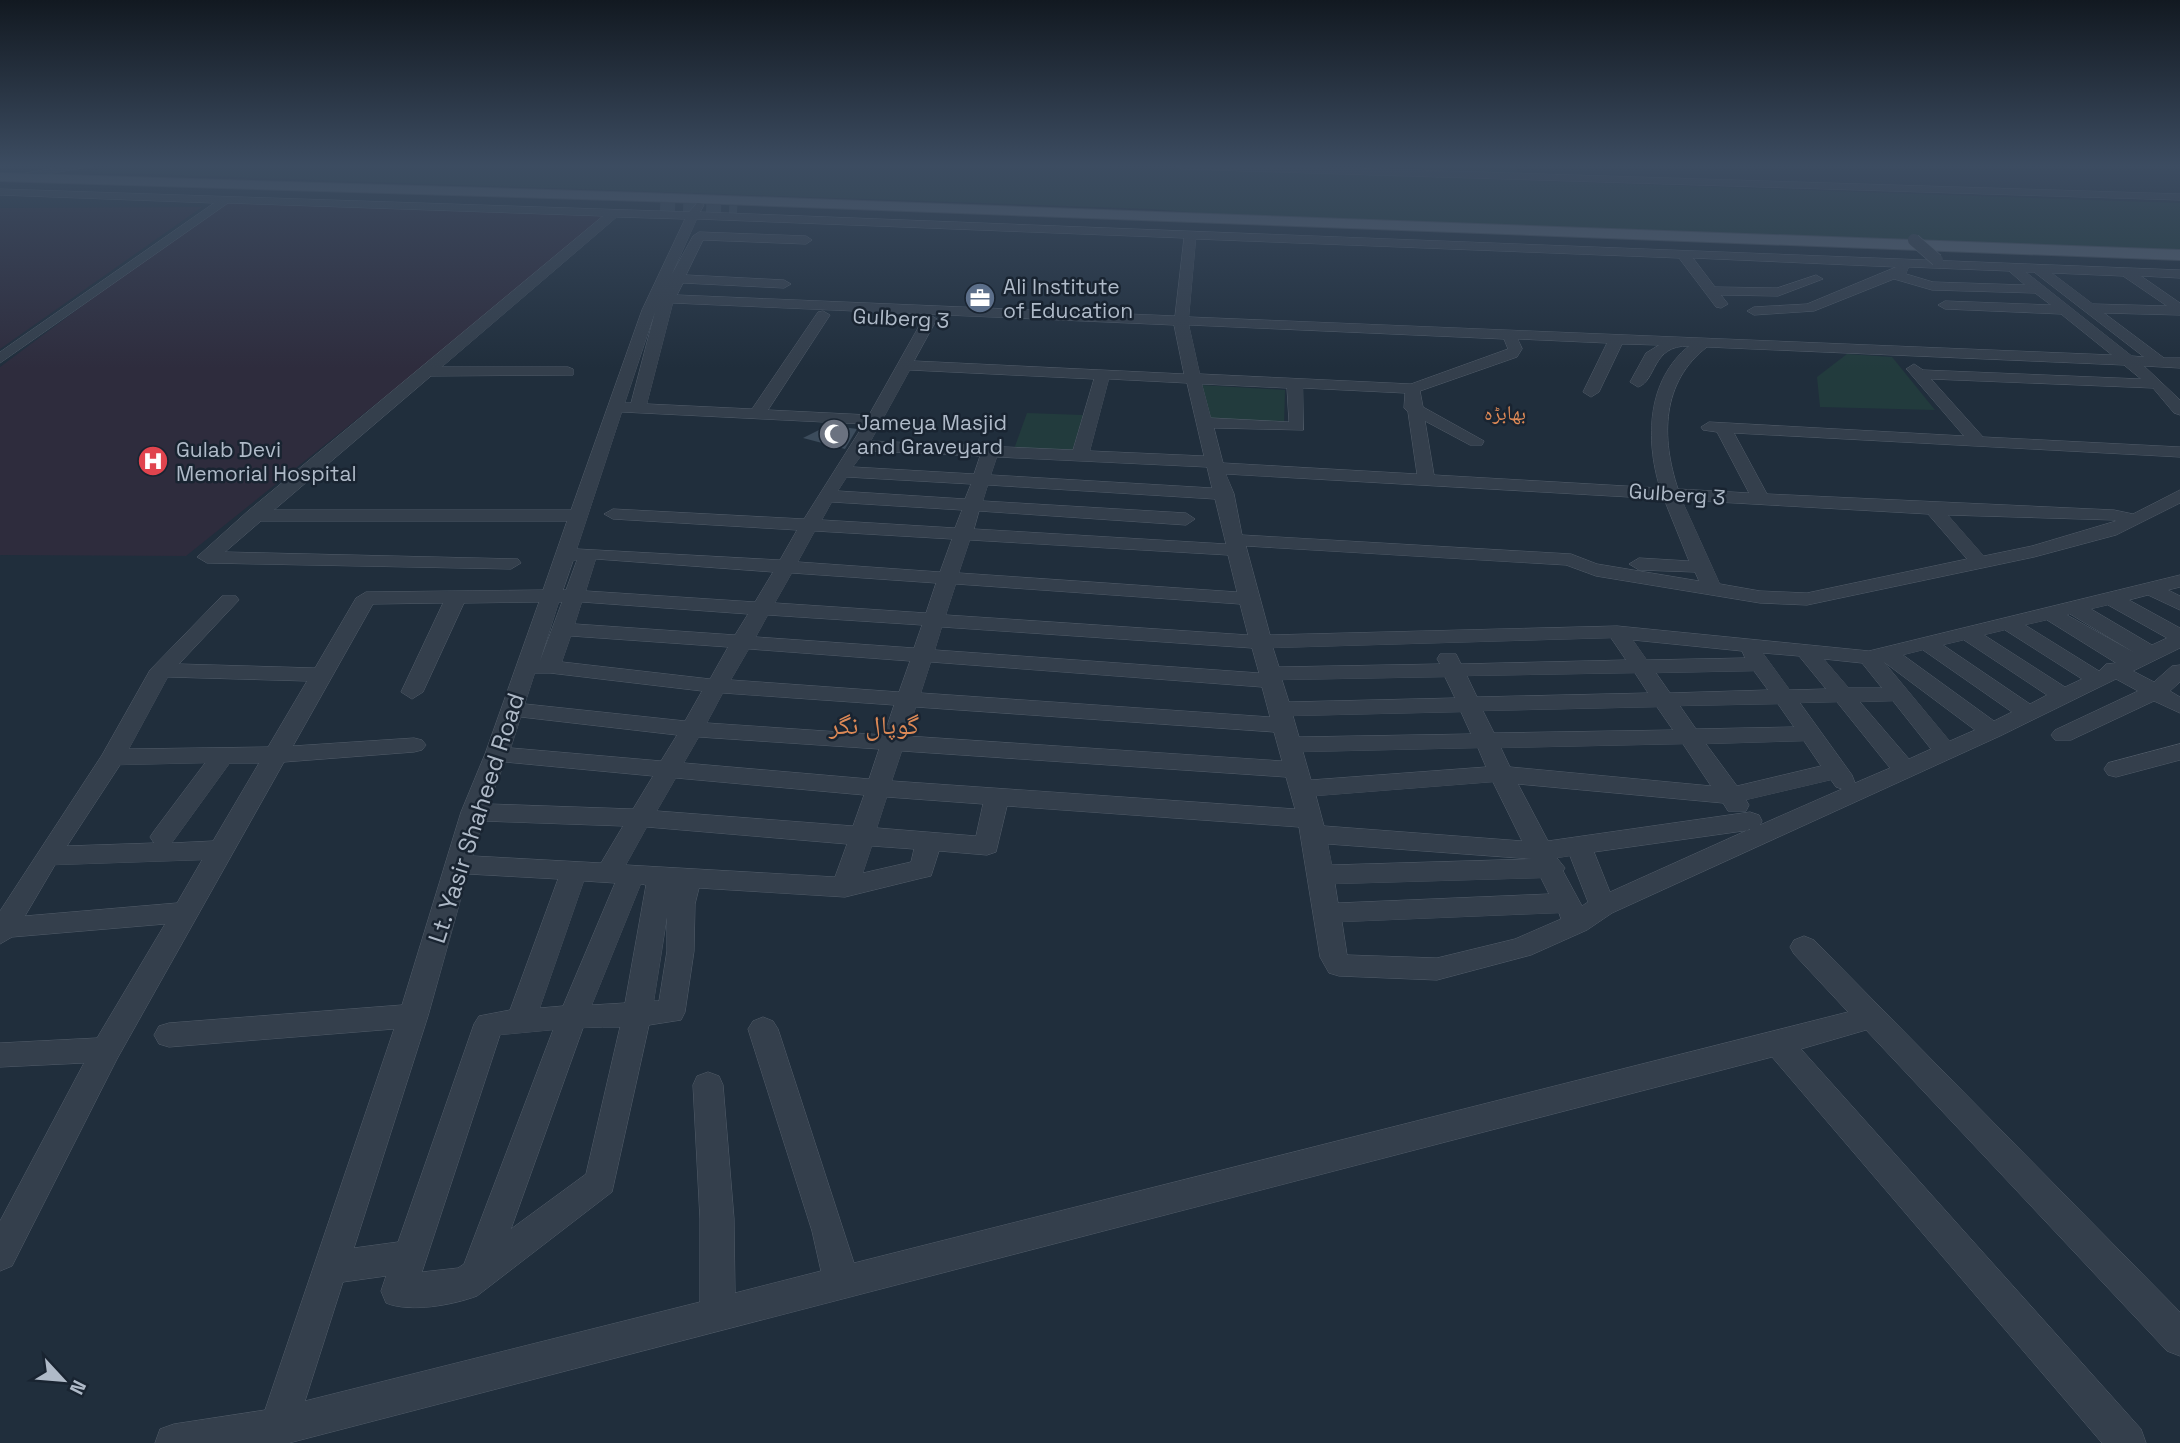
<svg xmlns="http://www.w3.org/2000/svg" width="2180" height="1443" font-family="'Space Grotesk','Noto Naskh Arabic',sans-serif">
	<rect width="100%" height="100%" fill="#202e3c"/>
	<g fill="#2e2c3d">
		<path d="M222,202L612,215L186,556L0,555V367Z"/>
		<path d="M202,207L0,349V208Z"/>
	</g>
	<g fill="#223b3d">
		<path d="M110,166H1107L2180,203V251L1237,216L1151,209L88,172Z"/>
		<path d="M1368,166H1515L1519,173L1368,168Z"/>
		<path d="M1847,354L1892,357L1935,410L1820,407L1817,377Z"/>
		<path d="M1200,385L1285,390L1284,425L1209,422Z"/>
		<path d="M1027,413L1083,415L1072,452L1014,449Z"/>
	</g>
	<path fill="#3c4c5c" d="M829,425L857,429L845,449L803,438Z"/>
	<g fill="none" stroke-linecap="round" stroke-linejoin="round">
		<path stroke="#354351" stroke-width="15" stroke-dasharray="15 8" stroke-linecap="butt" d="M660,210L737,213"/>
		<g stroke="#525d6a" stroke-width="1">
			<g id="minor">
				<path d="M66,166H94L11,180L5,177Z"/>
				<path d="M1177,166H1285L2180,194V200L1182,169Z"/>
				<path d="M0,189L689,212L698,202L704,205L700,212L2180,270V278L2141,276L2180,303V315L2104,313L2164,358H2180V368L2144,366L2180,400V415L2174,413L2153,388L1931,379L1983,437L2180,447V457L1734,433L1767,494L2114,510L2133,514L2180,490V503L2116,535L2034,557L1807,605L1760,603L1596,576L1566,565L1246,546L1270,635L1617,626L1869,651L2180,575V587L2168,590L2180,596V610L2148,595L2129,600L2180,628V648L2133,671L2154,682L2172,666L2180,665V682L2170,691L2180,697V713L2154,701L2071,740H2055L2051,735L2055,730L2138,691L2116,679L2000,736L1612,913L1587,930L1531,955L1437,980L1339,976L1329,973L1320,957L1299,827L1007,806L996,852L987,855L939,851L931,876L922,878L845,897L699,888L695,904L694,951L685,1012L681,1020L649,1025L612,1192L477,1296C453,1305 410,1313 386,1303L381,1291L386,1276L343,1282L305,1401L700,1302V1219L693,1085L697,1076L708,1072L719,1076L723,1085L734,1219L735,1293L821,1271L812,1231L748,1029L753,1021L763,1017L773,1021L778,1029L854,1263L1848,1012L1794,954L1790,947L1794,940L1804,936L1814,940L2180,1312V1356L2167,1351L1866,1030L1801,1049L2141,1429L2146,1443H2102L1772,1057L289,1443H155L160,1429L174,1424L265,1410L394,1029L169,1047L159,1044L154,1035L159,1026L169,1023L402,1005L461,812L485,754L539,602L464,603L423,692L412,699L401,692L443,603L373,604L293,746L414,738L422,740L426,745L422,750L414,752L284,762L117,1059L12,1266L0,1271V1221L84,1063L0,1067V1043L97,1038L165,924L12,937L0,944V911L102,755L150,670L222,596H236L239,600L179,664L315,668L356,598L366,592L543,590L567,521H261L225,552L518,559L521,563L511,569L207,563L197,557L248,511L603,216L228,203L0,363V352L214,203L0,195ZM617,217L685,219L642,310L571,510H274L431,376L573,375V369L568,367H442ZM697,219L1184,238L1175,316L677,295L683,283L784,288L791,284L784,280L686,275L703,240L806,244L812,240L806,236L699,232L693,236L672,274ZM1196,239L1679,258L1716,307L1721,308L1728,304L1721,295L1778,296L1823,279L1816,275L1777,288L1715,287L1693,258L1896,267L1807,304L1754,307L1747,311L1754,315L1814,311L1894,279L1932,290L2035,293L2051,305L1945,301L1938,305L1945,309L2061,314L2112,355L1189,317ZM1909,267L2009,271L2025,285L1933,282L1906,274ZM2026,272H2034L2144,357L2132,356ZM2052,273L2123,276L2167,306L2093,304ZM673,303L1174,325L1184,374L914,361L937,319L930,315L923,319L869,415L768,410L830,315L823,311L818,312L752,409L647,404ZM655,312L631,403H625ZM1189,325L1504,339L1508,349L1411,384L1200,374ZM1518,339L1607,343L1583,392L1591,397L1599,392L1622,344L1659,345L1646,353L1630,382L1638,387C1657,381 1651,345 1689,346C1647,380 1645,439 1660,488L1434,475L1425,421L1470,445H1482L1484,441L1423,407L1420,391L1517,357L1522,349ZM1707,347L2124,365L2141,379L1923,370L1914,364L1906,369L1909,372L1964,436L1709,422L1701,427L1703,430L1717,432L1749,493L1678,489C1661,438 1661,382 1707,347ZM910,370L1094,379L1073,450L871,441ZM1109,379L1187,383L1204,456L1090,451ZM1202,384L1287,388L1289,422L1211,418ZM1303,388L1405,393L1404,408L1408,412L1417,474L1223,463L1214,428L1303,430ZM622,412L864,424L804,519L613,509L604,514L613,519L797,530L780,560L577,549ZM865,451L980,456L974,474L853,467ZM997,457L1207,467L1212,488L991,475ZM1226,474L1664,499L1689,561L1639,558L1629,564L1639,570L1695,572L1699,581L1597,564L1571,554L1242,535L1234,494ZM847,477L971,484L965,499L838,491ZM988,485L1215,499L1226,544L974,529L979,511L1186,525L1195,519L1186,513L983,501ZM1682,500L1928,514L1967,559L1807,593L1760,591L1720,584ZM832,502L962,510L955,528L822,520ZM1948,515L2114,520L2116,521L2032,546L1984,556ZM815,531L952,539L940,572L798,562ZM970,540L1228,555L1237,592L959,573ZM596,559L773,572L755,602L586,591ZM577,560L566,590H563L573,561ZM792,573L936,583L926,613L775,603ZM956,584L1240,604L1248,635L946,615ZM559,602H562L540,661ZM582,602L748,614L735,635L575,624ZM2108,605L2167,638L2152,645L2091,609ZM2070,614L2135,653L2067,615ZM768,615L922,625L914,648L756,637ZM2047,620L2116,663L2106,664L2099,671L2025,625ZM942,627L1252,648L1259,673L935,650ZM2005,630L2082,679L2065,687L1984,635ZM571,636L728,647L710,679L562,662ZM1611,638L1626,660L1461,664L1456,654H1440L1437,659L1440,664L1279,667L1273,648ZM1633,640L1742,651L1745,658L1647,660ZM1964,640L2047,695L2030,704L1943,645ZM749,649L910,661L899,692L731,680ZM1923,650L2012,712L1994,721L1903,655ZM1763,653L1799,656L1826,689L1790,690ZM1824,659L1862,663L1882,688H1849ZM931,662L1262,687L1270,717L921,693ZM1884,662L1975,730L1950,741ZM1754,671L1768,690L1670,693L1656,673ZM535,673H550L702,691L685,721L525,704ZM1635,673L1648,693L1477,697L1467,676ZM168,677L307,681L268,747L129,749ZM1445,677L1455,698L1289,702L1282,680ZM723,693L894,705L884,735L707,723ZM1893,701L1931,749L1909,759L1860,702ZM1837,702L1890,768L1855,783L1852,775L1800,703ZM1778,704L1794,727L1696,729L1680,706ZM916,707L1274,732L1282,761L907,736ZM1657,707L1673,730L1494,733L1483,711ZM1461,712L1471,734L1299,737L1293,716ZM521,717L677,735L661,761L511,748ZM699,737L879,749L869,779L684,763ZM1804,741L1821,766L1737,786L1706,744ZM1683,744L1711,786L1510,767L1501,748ZM1478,748L1486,767L1311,780L1303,752ZM902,751L1286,777L1295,809L892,781ZM505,762L653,776L633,809L489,804ZM205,763L154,831L150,837L154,843L67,846L120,765ZM230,763H259L213,841L172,843ZM676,778L864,795L853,826L657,811ZM1831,780L1836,787L1842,789L1760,825L1762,821L1759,815L1750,812L1548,841L1518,784L1723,803L1728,811H1746L1749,805L1746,800ZM1493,782L1522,841L1324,826L1316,796ZM887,797L983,804L976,836L877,828ZM483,821L623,826L601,863L473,856ZM647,827L847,844L835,877L626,865ZM1750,829L1610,892L1594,852L1750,830ZM1328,844L1532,859L1332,865ZM872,846L914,849L911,862L863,873ZM1570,856L1588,902L1582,906L1563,871L1565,868L1557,858ZM202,860L177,903L25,916L55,865ZM468,874L558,879L510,1010L479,1016L474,1024L398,1242L354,1248L428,1016ZM1541,878L1549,894L1338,903L1335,884ZM584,881L615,883L563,1006L540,1008ZM641,884L646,885L625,1003L592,1005ZM1559,913L1561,919L1515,939L1437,958L1347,955L1342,922ZM667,917V951L659,1001H654ZM603,1027H620L586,1174L511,1229L583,1028ZM553,1030L464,1264L458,1268L422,1272L500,1035Z"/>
				<path d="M2180,744V760L2116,777L2108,775L2104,769L2108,763Z"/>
			</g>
		</g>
		<g stroke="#404b58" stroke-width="2">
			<path id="major" d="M0,173L645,193L2180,250V260L645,201L0,181Z"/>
		</g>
		<use href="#minor" fill="#343f4c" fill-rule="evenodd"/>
		<use href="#major" fill="#525e6d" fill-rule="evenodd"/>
		<g stroke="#525d6a" stroke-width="13" stroke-linecap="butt">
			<path id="minor-bridge" d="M1914,240L1937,260"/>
		</g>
		<use href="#minor-bridge" stroke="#343f4c" stroke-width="12"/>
	</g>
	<linearGradient id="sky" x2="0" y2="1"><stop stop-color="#121921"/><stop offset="0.45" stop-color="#3c4c61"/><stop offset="1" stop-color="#3c4c61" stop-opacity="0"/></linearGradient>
	<rect width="2180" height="368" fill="url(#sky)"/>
	<defs>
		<g id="office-disc" transform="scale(1.575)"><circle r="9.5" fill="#5c6f8a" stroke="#192431"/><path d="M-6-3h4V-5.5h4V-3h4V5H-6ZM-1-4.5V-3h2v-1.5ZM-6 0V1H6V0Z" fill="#fff"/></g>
		<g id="mosque-disc" transform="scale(1.575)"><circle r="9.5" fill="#6b7280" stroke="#192431"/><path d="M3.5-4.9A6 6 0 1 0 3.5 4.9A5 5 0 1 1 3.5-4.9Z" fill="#fff"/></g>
		<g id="hospital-disc" transform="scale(1.575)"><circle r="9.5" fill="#e0444e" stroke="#192431"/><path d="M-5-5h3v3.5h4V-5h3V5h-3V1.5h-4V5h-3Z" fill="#fff"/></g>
	</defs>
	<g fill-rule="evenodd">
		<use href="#office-disc" x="980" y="298"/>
		<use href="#mosque-disc" x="834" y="434"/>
		<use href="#hospital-disc" x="153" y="461"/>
	</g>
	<g text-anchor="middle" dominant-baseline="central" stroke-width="5" stroke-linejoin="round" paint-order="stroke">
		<g font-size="21" fill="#afbac8" stroke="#192431" text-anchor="start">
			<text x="1003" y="286">Ali Institute<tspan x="1003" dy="24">of Education</tspan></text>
			<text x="857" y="422">Jameya Masjid<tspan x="857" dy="24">and Graveyard</tspan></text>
			<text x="176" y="449">Gulab Devi<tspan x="176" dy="24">Memorial Hospital</tspan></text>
		</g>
		<g font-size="21" fill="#afbac8" stroke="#192431">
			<text transform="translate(901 318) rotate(3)">Gulberg 3</text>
			<text transform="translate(1677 494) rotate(4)">Gulberg 3</text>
		</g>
		<g font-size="21" fill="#dd8956" stroke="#192431">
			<text x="1505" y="412">بھابڑہ</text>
		</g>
		<g font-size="24" fill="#afbac8" stroke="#192431">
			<text transform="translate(476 818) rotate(-72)">Lt. Yasir Shaheed Road</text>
		</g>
		<g font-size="26" fill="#dd8956" stroke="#192431">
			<text x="874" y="725">گوپال نگر</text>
		</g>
	</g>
	<g transform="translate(63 1380) rotate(116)" stroke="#192431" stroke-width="5" paint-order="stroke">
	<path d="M0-5L12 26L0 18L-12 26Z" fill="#afbac8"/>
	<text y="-10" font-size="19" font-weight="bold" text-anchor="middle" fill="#afbac8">N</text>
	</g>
</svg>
